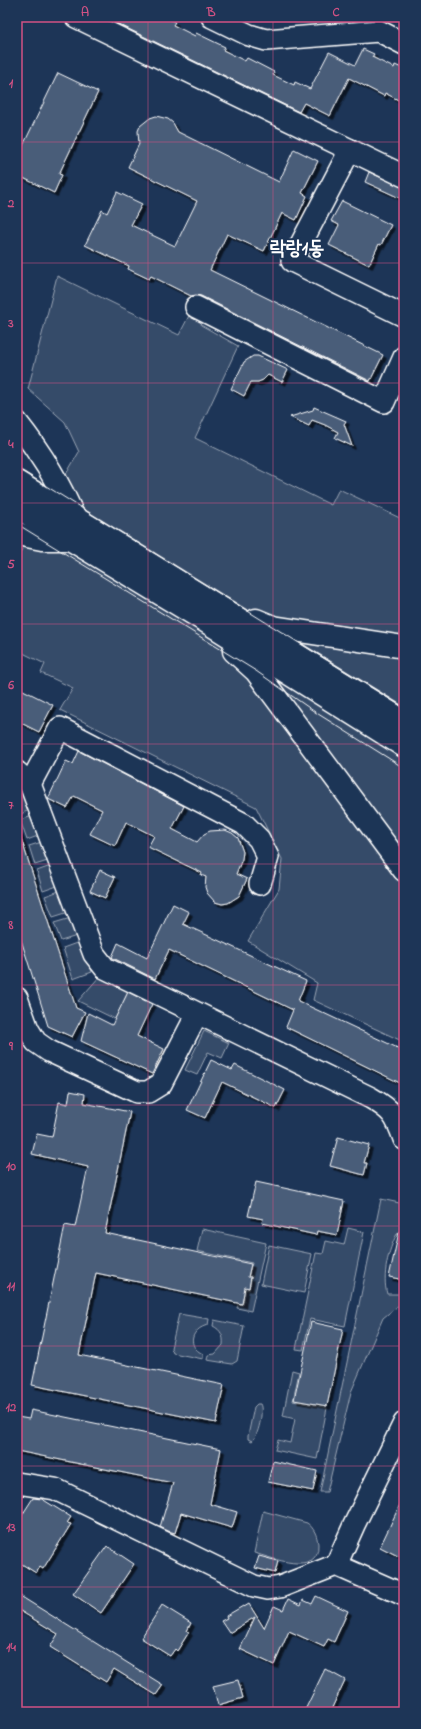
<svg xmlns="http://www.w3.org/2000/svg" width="421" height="1729" font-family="'Indie Flower','Poor Story',sans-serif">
	<defs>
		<filter id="shadow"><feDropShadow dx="3.5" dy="3.5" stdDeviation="0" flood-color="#0009"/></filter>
	</defs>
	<rect width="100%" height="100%" fill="#1d3557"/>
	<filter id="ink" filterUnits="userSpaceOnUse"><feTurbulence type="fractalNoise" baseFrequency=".025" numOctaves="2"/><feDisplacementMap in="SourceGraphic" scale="8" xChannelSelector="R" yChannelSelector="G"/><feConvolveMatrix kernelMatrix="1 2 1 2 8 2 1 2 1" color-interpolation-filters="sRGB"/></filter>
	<g filter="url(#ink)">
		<g fill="#364b69" stroke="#9aa5b4">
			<path d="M57,276L179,335L192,310L205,317L201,325L238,346L195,438L331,505L339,489L404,520V1042L313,1000L317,983L248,941L279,889L282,859L256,807L60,710L73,688L41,673L45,664L17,650V558L79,452L65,422L28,389Z"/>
			<path d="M17,781L31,809L19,815L17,811Z"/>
			<path d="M39,814L46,833L27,840L20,820Z"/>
			<path d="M48,840L54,859L35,865L29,846Z"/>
			<path d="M56,864L63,884L43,891L37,871Z"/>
			<path d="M65,889L72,911L53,917L45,896Z"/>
			<path d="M74,917L80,935L61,941L54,923Z"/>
			<path d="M82,941L92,972L73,979L63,948Z"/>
			<path d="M100,976L129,990L115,1019L78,1001Z"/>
			<path d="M204,1031L229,1043L222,1058L208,1052L197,1075L185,1070Z"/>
			<path d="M381,1199L404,1204V1233L397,1234C388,1250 382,1276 387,1294H404V1301L383,1318L351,1392L327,1492H320Z"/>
			<path d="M348,1228L364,1232L345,1326L310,1319L303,1350L296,1349L316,1253L323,1254L326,1241L344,1245Z"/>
			<path d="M202,1229L266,1243L251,1311L237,1308L238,1304L243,1305L246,1289L249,1290L252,1276L249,1275L252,1263L197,1251Z"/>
			<path d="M269,1245L312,1254L304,1293L261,1284Z"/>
			<path d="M179,1314L209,1319L208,1325C191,1329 186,1346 203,1354V1359L173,1353L171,1348Z"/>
			<path d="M214,1320L244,1326L237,1361L232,1364L207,1360L208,1355L215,1354L223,1345C224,1336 221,1330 213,1326Z"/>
			<path d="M292,1370L299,1372L293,1401L327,1408L317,1459L275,1450L278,1440L290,1443L295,1419L283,1416Z"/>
			<path d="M257,1404H260C264,1410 258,1438 252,1441L248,1439V1436L254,1407Z"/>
			<path d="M263,1511L307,1523C314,1528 317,1535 318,1544C320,1578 270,1557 254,1553Z"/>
		</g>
		<g fill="#4a5d79" stroke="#fff" filter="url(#shadow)">
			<path d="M114,17H164L175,22L173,25L195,36L196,33L225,47L223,50L245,61L247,58L274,72L273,75L294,85L295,82L310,89L329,52L355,65L363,49L374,54L372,57L394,68L395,65L404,69V103L385,93L384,96L349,78L330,116L304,103L299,112L112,21Z"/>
			<path d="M58,73L98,92L59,174L62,175L54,193L17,175V158Z"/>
			<path d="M156,116L168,119L173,123L178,132L279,182L294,149L318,161L302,193L307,196L296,220L282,213L264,251L227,234L210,270L383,355L370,381L201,296L196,295L191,296L151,276L149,279L128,269L129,266L85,245L102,210L107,213L117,192L142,204L131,225L175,246L197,201L128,167L139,144L138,131L140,126L150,118Z"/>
			<path d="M369,172L404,188V200L365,182Z"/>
			<path d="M342,201L391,225L381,245L379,244L369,265L329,245L339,225L331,221Z"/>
			<path d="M253,356H258L288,370L282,382L268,375L263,380L258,382H251L244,396L231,389L244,362Z"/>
			<path d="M314,407L346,421L344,424L352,446L335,438L338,432L325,425L312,420L309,426L290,417L313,410Z"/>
			<path d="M17,687L53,705L39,732L17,721Z"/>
			<path d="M79,751L184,806L172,829L197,842L204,834L210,831L225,830L232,833L238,838L243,852L242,859L236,874L247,879L239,896L228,903L222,904L215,902L207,893L205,887L206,877L201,875L202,873L148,847L154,836L126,822L115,846L90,834L102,810L74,796L67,808L48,799L66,761L73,764Z"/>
			<path d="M19,832L76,1008L85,1012L72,1037L48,1026L17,927V833Z"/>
			<path d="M100,870L115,877L105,898L90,891Z"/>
			<path d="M173,904L189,912L183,924L306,981L298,1001L404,1051V1085L286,1027L293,1010L169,950L155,979L113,958L112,957L118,943L147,958Z"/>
			<path d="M128,992L152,1004L137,1036L164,1049L152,1074L81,1041L88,1013L112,1025Z"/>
			<path d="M211,1060L232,1070L235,1065L285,1090L276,1108L222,1082L205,1118L187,1110Z"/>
			<path d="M70,1091L85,1094L84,1103L130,1112L105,1233L251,1264L248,1277H251L249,1288L245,1287L242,1304L96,1273L79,1355L224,1385L216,1423L32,1385L65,1225L75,1227L88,1167L32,1154L37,1134L52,1137L59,1102L68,1104Z"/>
			<path d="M338,1137L369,1145L364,1163H367L364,1175L330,1166Z"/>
			<path d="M256,1182L344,1201L337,1235L317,1231L316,1235L262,1223L263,1219L248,1216Z"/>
			<path d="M399,1232H404V1280L389,1277Z"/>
			<path d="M311,1322L343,1329L327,1406L294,1400Z"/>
			<path d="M31,1410L221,1449L210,1504L237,1512L232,1528L181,1513L175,1533L168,1531L160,1527L173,1483L17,1451V1417L29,1419Z"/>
			<path d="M273,1461L317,1471L313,1491L268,1482Z"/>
			<path d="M404,1496V1559L380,1547Z"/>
			<path d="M33,1498L42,1499L71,1517L67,1523L71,1524L43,1569L40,1567L36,1573L17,1561V1523Z"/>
			<path d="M107,1546L134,1564L101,1613L73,1594Z"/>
			<path d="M259,1556L278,1561L275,1573L255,1568Z"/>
			<path d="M17,1594L163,1685L156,1695L114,1669L106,1682L50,1647L58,1634L17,1609Z"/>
			<path d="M316,1596L348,1611L334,1642L328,1639L324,1647L289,1631L274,1665L240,1649L255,1617L229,1633L221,1621L227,1618L226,1616L243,1606L244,1607L249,1604L264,1628L274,1606L283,1610L288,1599L301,1605L303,1600L312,1604Z"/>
			<path d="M162,1605L191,1623L187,1631L189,1632L177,1651L175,1649L170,1656L141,1638Z"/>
			<path d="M325,1669L345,1680L330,1712H304Z"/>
			<path d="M238,1680L243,1698L218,1705L213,1686Z"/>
		</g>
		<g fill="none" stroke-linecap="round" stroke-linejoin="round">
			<g stroke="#fff" stroke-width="24">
				<g id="minor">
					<path d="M76,17L404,176"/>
					<path d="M212,17L249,35L266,40L379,31L404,44"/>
					<path d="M350,150L292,261L404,316"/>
					<path d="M196,307L384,402L404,357"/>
					<path d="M17,772L30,784L94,954L105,968L371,1098C392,1110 396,1116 404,1139"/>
					<path d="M30,784L60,728L244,824L259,839L268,857L260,884"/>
					<path d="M17,998L28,1029L36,1042L49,1051L137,1092H148L161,1084L197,1014"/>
					<path d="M17,1483L55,1489L254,1586L268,1589L280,1587L336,1565L404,1595"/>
					<path d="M336,1565L354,1525L404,1423"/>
				</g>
			</g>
			<g stroke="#fff" stroke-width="25">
				<g id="highway">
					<path d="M17,423C40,452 60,484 74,518"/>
					<path d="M17,482L404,721"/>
					<path d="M17,507L199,617L404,746"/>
					<path d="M17,534L42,539H69"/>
					<path d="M256,620L273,627L404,647"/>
					<path d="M234,651L256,671L404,870"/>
				</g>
			</g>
			<use href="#minor" stroke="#1d3557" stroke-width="21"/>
			<use href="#highway" stroke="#1d3557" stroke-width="22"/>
			<g stroke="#fff" stroke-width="1">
				<path d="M17,468L404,708"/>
				<path d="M17,524L256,671L315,712L404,768"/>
			</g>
		</g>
	</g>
	<path fill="none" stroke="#d15284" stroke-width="1" stroke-opacity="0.55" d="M148,17V1712M273,17V1712M17,142H404M17,263H404M17,383H404M17,503H404M17,624H404M17,744H404M17,864H404M17,985H404M17,1105H404M17,1226H404M17,1346H404M17,1466H404M17,1587H404"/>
	<g text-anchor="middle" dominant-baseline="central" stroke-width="4" stroke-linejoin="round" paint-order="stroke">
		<g font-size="20" font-weight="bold" fill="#fff" stroke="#1d3557">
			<text x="297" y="249">락랑1동</text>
		</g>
	</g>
	<rect width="421" height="1729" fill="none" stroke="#1d3557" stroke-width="44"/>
	<rect x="22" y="22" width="377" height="1685" fill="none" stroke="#d15284" stroke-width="1.5"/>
	<g font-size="13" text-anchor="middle" font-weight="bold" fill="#d15284">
		<text x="85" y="16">A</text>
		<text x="211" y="16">B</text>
		<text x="336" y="16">C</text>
		<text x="11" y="87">1</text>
		<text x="11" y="207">2</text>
		<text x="11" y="327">3</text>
		<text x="11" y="448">4</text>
		<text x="11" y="568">5</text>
		<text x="11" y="689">6</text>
		<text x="11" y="809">7</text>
		<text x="11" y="929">8</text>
		<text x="11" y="1050">9</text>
		<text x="11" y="1170">10</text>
		<text x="11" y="1290">11</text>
		<text x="11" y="1411">12</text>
		<text x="11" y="1531">13</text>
		<text x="11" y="1651">14</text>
	</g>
</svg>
